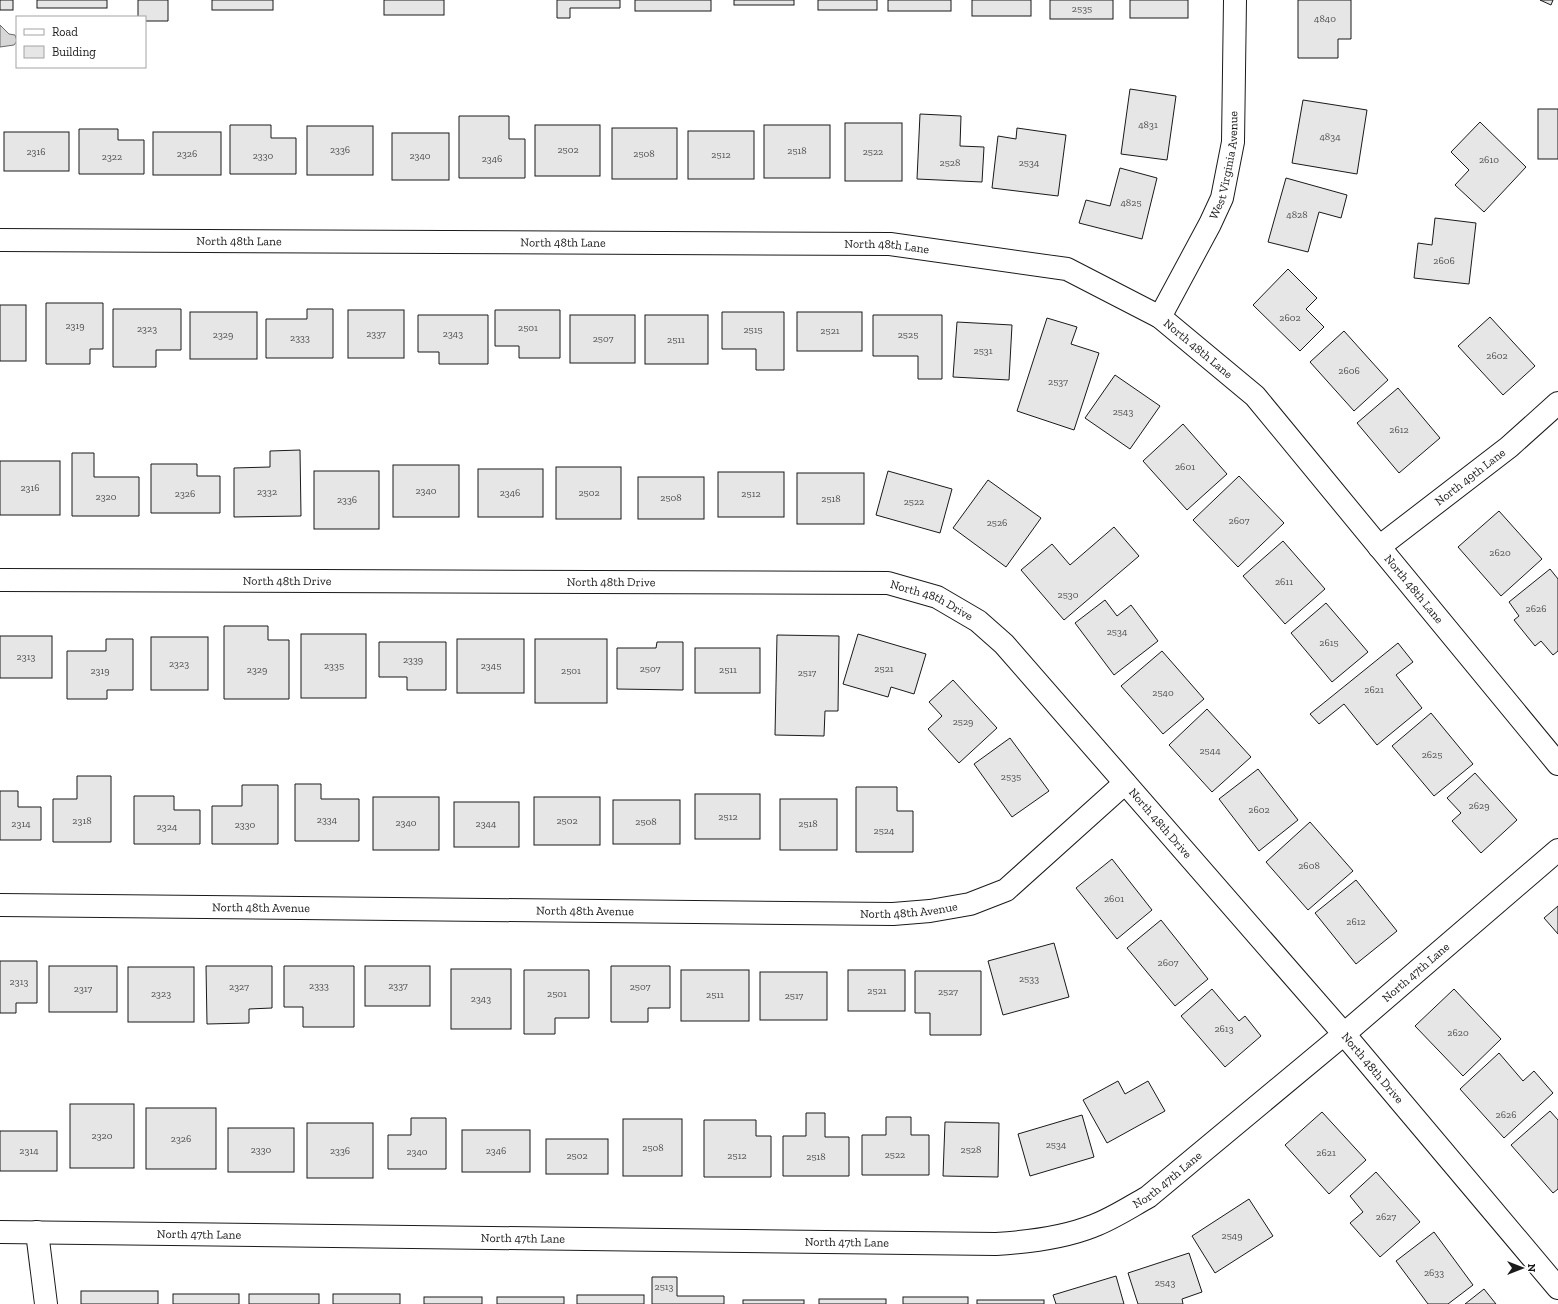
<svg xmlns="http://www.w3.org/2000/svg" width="1558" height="1304" font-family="'Zilla Slab',serif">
	<rect width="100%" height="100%" fill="#fff"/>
	<path fill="#d7d7d7" stroke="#6a6a6a" d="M0,25L9,34L15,35L17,41L14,45L0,47Z"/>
	<g fill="#e6e6e6" stroke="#1a1a1a">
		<rect x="0" y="0" width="13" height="10"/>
		<rect x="37" y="0" width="70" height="8"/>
		<path d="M138,0H168V21H145V17H138Z"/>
		<rect x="212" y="0" width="61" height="10"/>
		<rect x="384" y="0" width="60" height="15"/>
		<path d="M557,0H620V8H570V18H557Z"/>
		<rect x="635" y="0" width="76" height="11"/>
		<rect x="734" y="0" width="60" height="5"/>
		<rect x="818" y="0" width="59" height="10"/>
		<rect x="888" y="0" width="63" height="11"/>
		<rect x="972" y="0" width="59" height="16"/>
		<rect x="1050" y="0" width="63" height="19"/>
		<rect x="1130" y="0" width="58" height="18"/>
		<path d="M1298,0H1351V39H1338V58H1298Z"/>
		<path d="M1540,0H1553L1551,5Z"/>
		<path d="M1130,89L1176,96L1167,160L1121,154Z"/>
		<path d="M1303,100L1367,110L1357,174L1292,163Z"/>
		<rect x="1538" y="109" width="20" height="50"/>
		<path d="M920,114L961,116L960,146L984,147L982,182L917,179Z"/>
		<path d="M459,116H509V139H525V178H459Z"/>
		<path d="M1480,122L1526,167L1484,212L1455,185L1469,170L1451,152Z"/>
		<rect x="845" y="123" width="57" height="58"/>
		<path d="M230,125H271V138H296V174H230Z"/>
		<rect x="535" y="125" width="65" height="51"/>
		<rect x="764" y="125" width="66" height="53"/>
		<rect x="307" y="126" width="66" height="49"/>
		<rect x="612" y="128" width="65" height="51"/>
		<path d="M1017,128L1066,135L1058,196L992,188L998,136L1016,139Z"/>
		<path d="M79,129H118V140H144V174H79Z"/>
		<rect x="688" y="131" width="66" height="48"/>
		<rect x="4" y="132" width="65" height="39"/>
		<rect x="153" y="132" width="68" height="43"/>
		<rect x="392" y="133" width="57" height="47"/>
		<path d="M1120,168L1157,178L1142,239L1079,223L1086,200L1110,206Z"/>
		<path d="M1286,178L1347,195L1341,218L1319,212L1308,252L1268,242Z"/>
		<path d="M1435,218L1476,223L1469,284L1414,278L1418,243L1432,245Z"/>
		<path d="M1288,269L1317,298L1306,309L1324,327L1300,351L1253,305Z"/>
		<path d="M46,303H103V349H90V364H46Z"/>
		<rect x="0" y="305" width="26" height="56"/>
		<path d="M113,309H181V350H156V367H113Z"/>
		<path d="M307,309H333V358H266V319H307Z"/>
		<rect x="348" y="310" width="56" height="48"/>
		<path d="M495,310H560V358H519V346H495Z"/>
		<rect x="190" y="312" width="67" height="47"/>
		<path d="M722,312H784V370H756V349H722Z"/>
		<rect x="797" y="312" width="65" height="39"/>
		<path d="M418,315H488V364H439V352H418Z"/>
		<rect x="570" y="315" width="65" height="48"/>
		<rect x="645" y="315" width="63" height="49"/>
		<path d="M873,315H942V379H918V356H873Z"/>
		<path d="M1490,317L1535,366L1503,395L1458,346Z"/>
		<path d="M1047,318L1077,327L1071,344L1099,353L1074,430L1017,411Z"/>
		<path d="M957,322L1012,325L1009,380L953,377Z"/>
		<path d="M1344,331L1388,380L1354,411L1310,362Z"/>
		<path d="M1115,375L1160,406L1130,449L1085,418Z"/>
		<path d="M1398,388L1440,438L1399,473L1357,423Z"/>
		<path d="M1183,424L1227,474L1187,510L1143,461Z"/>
		<path d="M300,450L301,516L234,517V468L270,467V451Z"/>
		<path d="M72,453H94V477H139V516H72Z"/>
		<rect x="0" y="461" width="60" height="54"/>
		<path d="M151,464H197V476H220V513H151Z"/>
		<rect x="393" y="465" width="66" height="52"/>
		<rect x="556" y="467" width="65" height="52"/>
		<rect x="478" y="469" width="65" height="48"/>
		<rect x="314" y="471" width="65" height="58"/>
		<path d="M888,471L952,489L940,533L876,515Z"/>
		<rect x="718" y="472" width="66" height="45"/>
		<rect x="797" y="473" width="67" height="51"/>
		<path d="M1239,476L1284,523L1238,567L1193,520Z"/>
		<rect x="638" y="477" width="66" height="42"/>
		<path d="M988,480L1041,518L1006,567L953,528Z"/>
		<path d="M1499,511L1542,559L1501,596L1458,547Z"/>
		<path d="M1114,527L1139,556L1064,620L1021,570L1052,544L1070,565Z"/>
		<path d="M1283,541L1325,589L1285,624L1243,576Z"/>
		<path d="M1550,569L1558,579V651L1553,655L1541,641L1535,646L1514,620L1519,616L1509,602Z"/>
		<path d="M1105,600L1117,616L1131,605L1158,641L1114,675L1075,623Z"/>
		<path d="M1326,603L1368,652L1332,682L1291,633Z"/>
		<path d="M224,626H268V640H289V699H224Z"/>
		<rect x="301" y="634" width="65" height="64"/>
		<path d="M858,634L926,654L914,694L891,687L888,697L843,684Z"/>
		<path d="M777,635L839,636L838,711H825L824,736L775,735Z"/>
		<rect x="0" y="636" width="52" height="42"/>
		<rect x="151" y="637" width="57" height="53"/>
		<path d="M106,639H133V690H107V699H67V651H106Z"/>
		<rect x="457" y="639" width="67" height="54"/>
		<rect x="535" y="639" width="72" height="64"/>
		<path d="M379,642H446V690H407V677H379Z"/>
		<path d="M657,642H683V690L617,689V648H656Z"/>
		<path d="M1398,643L1413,662L1396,675L1422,708L1377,745L1344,704L1319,724L1310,714Z"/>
		<rect x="695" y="648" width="65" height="45"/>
		<path d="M1162,651L1204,699L1163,734L1121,686Z"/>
		<path d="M953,680L997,728L959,763L928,729L942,716L929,702Z"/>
		<path d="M1207,709L1251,757L1212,792L1169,745Z"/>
		<path d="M1431,713L1473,764L1434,796L1392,746Z"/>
		<path d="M1010,738L1049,791L1012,817L974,764Z"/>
		<path d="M1258,769L1298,820L1259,851L1219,799Z"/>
		<path d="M1475,773L1517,820L1481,853L1452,821L1461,813L1447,798Z"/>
		<path d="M77,776H111V842H53V799H77Z"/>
		<path d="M295,784H321V799H359V841H295Z"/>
		<path d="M242,785H278V844H212V806H242Z"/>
		<path d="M856,787H897V811H913V852H856Z"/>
		<path d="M0,791H18V807H41V840H0Z"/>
		<rect x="695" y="794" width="65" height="45"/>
		<path d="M134,796H174V810H200V844H134Z"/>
		<rect x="373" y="797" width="66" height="53"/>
		<rect x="534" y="797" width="66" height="48"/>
		<rect x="780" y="799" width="57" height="51"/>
		<rect x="613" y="800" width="67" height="44"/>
		<rect x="454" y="802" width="65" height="45"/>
		<path d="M1310,822L1353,871L1308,910L1266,862Z"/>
		<path d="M1112,859L1152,910L1117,939L1076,888Z"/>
		<path d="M1356,880L1397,931L1356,964L1315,913Z"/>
		<path d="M1558,906V934L1544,918Z"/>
		<path d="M1161,920L1208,979L1175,1006L1127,948Z"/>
		<path d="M1054,943L1069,997L1003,1015L988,961Z"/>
		<path d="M0,961H37V1003H16V1013H0Z"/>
		<rect x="49" y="966" width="68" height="46"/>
		<path d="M206,966H272V1008L249,1009V1023L207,1024Z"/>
		<path d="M284,966H354V1027H303V1007H284Z"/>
		<rect x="365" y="966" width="65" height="40"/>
		<path d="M611,966H670V1008H648V1022H611Z"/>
		<rect x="128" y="967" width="66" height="55"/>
		<rect x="451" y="969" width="60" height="60"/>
		<path d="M524,970H589V1018H555V1034H524Z"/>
		<rect x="681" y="970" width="68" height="51"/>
		<rect x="848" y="970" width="57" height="41"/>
		<path d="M915,971H981V1035H930V1013H915Z"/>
		<rect x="760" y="972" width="67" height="48"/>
		<path d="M1212,989L1239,1021L1245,1016L1261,1036L1225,1067L1181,1016Z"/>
		<path d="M1454,989L1501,1039L1463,1076L1415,1026Z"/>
		<path d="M1499,1053L1523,1081L1534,1071L1553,1093L1504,1138L1460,1089Z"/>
		<path d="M1118,1081L1125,1094L1148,1081L1165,1111L1107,1143L1083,1100Z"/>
		<rect x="70" y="1104" width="64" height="64"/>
		<rect x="146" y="1108" width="70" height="61"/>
		<path d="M1550,1111L1558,1120V1189L1553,1193L1511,1145Z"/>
		<path d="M1322,1112L1366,1160L1329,1194L1285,1145Z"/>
		<path d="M806,1113H825V1137H849V1176H783V1136H806Z"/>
		<path d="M1082,1115L1094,1157L1030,1176L1018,1134Z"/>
		<path d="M886,1117H911V1135H929V1175H862V1135H886Z"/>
		<path d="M411,1118H446V1169H388V1135H411Z"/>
		<rect x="623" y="1119" width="59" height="57"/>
		<path d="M704,1120H756V1136H771V1177H704Z"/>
		<path d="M945,1122L999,1123L998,1177L943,1176Z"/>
		<rect x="307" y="1123" width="66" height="55"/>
		<rect x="228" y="1128" width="66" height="44"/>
		<rect x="462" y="1130" width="68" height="42"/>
		<rect x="0" y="1131" width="57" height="40"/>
		<rect x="546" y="1139" width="62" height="35"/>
		<path d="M1376,1172L1420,1222L1380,1257L1350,1223L1363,1212L1350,1196Z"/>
		<path d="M1249,1199L1273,1236L1215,1273L1192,1236Z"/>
		<path d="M1434,1232L1473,1285L1448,1304H1428L1396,1261Z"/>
		<path d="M1189,1253L1202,1292L1182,1299L1183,1304H1138L1128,1273Z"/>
		<path d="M1116,1276L1124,1304H1056L1053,1295Z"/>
		<path d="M652,1277H677V1296H724V1304H652Z"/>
		<path d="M1484,1289L1496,1304H1465Z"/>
		<rect x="81" y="1291" width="77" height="13"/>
		<rect x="173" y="1294" width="66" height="10"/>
		<rect x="249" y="1294" width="70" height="10"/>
		<rect x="333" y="1294" width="67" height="10"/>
		<rect x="577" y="1295" width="67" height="9"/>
		<rect x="424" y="1297" width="58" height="7"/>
		<rect x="497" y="1297" width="67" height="7"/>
		<rect x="903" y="1297" width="65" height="7"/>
		<rect x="819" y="1299" width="67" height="5"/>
		<rect x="743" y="1300" width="61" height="4"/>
		<rect x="977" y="1300" width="67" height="4"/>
	</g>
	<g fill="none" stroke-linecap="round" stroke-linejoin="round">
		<g stroke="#1a1a1a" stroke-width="24">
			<g id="minor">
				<path id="s1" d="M1160,317L1210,224L1222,198L1233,142L1235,0"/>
				<path id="s2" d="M1379,547L1509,447L1558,403"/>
				<path id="s3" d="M0,580L888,583L937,597L978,621L1004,644L1344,1034L1558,1288"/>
				<path id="s4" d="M0,905L893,914L930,911L970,904L1006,890L1125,783"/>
				<path id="s5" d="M0,1232L996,1244C1028,1242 1063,1238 1093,1226C1112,1219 1130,1207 1148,1197L1344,1034L1558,850"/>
				<path d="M37,1232L46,1304"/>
			</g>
		</g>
		<g stroke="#1a1a1a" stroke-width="24">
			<g id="tertiary">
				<path id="s6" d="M0,240L890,244L1067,269L1160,317L1255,396L1558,764"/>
			</g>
		</g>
		<use href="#minor" stroke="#fff" stroke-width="22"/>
		<use href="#tertiary" stroke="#fff" stroke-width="22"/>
	</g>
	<g text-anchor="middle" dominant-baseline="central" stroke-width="3" stroke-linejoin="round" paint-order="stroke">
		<g font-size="10" fill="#4d4d4d">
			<text x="1082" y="9">2535</text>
			<text x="1325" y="19">4840</text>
			<text x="1148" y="125">4831</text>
			<text x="1330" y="137">4834</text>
			<text x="340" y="150">2336</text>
			<text x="568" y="150">2502</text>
			<text x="797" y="151">2518</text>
			<text x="36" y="152">2316</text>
			<text x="873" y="152">2522</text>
			<text x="187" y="154">2326</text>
			<text x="644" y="154">2508</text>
			<text x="721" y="155">2512</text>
			<text x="263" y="156">2330</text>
			<text x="420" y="156">2340</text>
			<text x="112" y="157">2322</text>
			<text x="492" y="159">2346</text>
			<text x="1489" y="160">2610</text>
			<text x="950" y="163">2528</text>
			<text x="1029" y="163">2534</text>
			<text x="1131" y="203">4825</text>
			<text x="1297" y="215">4828</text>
			<text x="1444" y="261">2606</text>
			<text x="1290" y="318">2602</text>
			<text x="75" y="326">2319</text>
			<text x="528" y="328">2501</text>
			<text x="147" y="329">2323</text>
			<text x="753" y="330">2515</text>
			<text x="830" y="331">2521</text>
			<text x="376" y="334">2337</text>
			<text x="453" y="334">2343</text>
			<text x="223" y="335">2329</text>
			<text x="908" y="335">2525</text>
			<text x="300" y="338">2333</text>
			<text x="603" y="339">2507</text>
			<text x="676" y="340">2511</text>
			<text x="983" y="351">2531</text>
			<text x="1497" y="356">2602</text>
			<text x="1349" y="371">2606</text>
			<text x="1058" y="382">2537</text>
			<text x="1123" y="412">2543</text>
			<text x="1399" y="430">2612</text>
			<text x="1185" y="467">2601</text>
			<text x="30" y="488">2316</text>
			<text x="426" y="491">2340</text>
			<text x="267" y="492">2332</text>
			<text x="510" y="493">2346</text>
			<text x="589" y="493">2502</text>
			<text x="185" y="494">2326</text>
			<text x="751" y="494">2512</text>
			<text x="106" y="497">2320</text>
			<text x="671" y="498">2508</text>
			<text x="831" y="499">2518</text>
			<text x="347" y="500">2336</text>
			<text x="914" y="502">2522</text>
			<text x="1239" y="521">2607</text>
			<text x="997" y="523">2526</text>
			<text x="1500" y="553">2620</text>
			<text x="1284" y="582">2611</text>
			<text x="1068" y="595">2530</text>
			<text x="1536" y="609">2626</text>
			<text x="1117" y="632">2534</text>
			<text x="1329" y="643">2615</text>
			<text x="26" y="657">2313</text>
			<text x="413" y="660">2339</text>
			<text x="179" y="664">2323</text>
			<text x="334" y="666">2335</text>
			<text x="491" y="666">2345</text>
			<text x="650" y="669">2507</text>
			<text x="884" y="669">2521</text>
			<text x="257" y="670">2329</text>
			<text x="728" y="670">2511</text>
			<text x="100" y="671">2319</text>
			<text x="571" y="671">2501</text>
			<text x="807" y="673">2517</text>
			<text x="1374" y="690">2621</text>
			<text x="1163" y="693">2540</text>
			<text x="963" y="722">2529</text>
			<text x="1210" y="751">2544</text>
			<text x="1432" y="755">2625</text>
			<text x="1011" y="777">2535</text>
			<text x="1479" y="806">2629</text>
			<text x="1259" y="810">2602</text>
			<text x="728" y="817">2512</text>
			<text x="327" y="820">2334</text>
			<text x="82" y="821">2318</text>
			<text x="567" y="821">2502</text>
			<text x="646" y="822">2508</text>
			<text x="406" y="823">2340</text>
			<text x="21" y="824">2314</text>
			<text x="486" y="824">2344</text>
			<text x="808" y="824">2518</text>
			<text x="245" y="825">2330</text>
			<text x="167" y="827">2324</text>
			<text x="884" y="831">2524</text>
			<text x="1309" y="866">2608</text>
			<text x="1114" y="899">2601</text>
			<text x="1356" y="922">2612</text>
			<text x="1168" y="963">2607</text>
			<text x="1029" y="979">2533</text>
			<text x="19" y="982">2313</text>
			<text x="319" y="986">2333</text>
			<text x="398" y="986">2337</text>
			<text x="239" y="987">2327</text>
			<text x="640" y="987">2507</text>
			<text x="83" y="989">2317</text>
			<text x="877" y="991">2521</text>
			<text x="948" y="992">2527</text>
			<text x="161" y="994">2323</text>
			<text x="557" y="994">2501</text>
			<text x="715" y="995">2511</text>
			<text x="794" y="996">2517</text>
			<text x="481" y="999">2343</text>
			<text x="1224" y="1029">2613</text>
			<text x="1458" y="1033">2620</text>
			<text x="1506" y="1115">2626</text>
			<text x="102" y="1136">2320</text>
			<text x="181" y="1139">2326</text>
			<text x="1056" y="1145">2534</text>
			<text x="653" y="1148">2508</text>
			<text x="261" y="1150">2330</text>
			<text x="971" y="1150">2528</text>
			<text x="29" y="1151">2314</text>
			<text x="340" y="1151">2336</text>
			<text x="496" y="1151">2346</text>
			<text x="417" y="1152">2340</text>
			<text x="1326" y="1153">2621</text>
			<text x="895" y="1155">2522</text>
			<text x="577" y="1156">2502</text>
			<text x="737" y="1156">2512</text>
			<text x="816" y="1157">2518</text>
			<text x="1386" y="1217">2627</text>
			<text x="1232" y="1236">2549</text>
			<text x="1434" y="1273">2633</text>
			<text x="1165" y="1283">2543</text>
			<text x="664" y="1287">2513</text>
		</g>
		<g font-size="12" fill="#1a1a1a" stroke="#fff">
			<text stroke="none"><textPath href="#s1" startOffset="167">West Virginia Avenue</textPath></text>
			<text stroke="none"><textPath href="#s6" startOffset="239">North 48th Lane</textPath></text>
			<text stroke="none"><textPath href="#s6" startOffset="563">North 48th Lane</textPath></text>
			<text stroke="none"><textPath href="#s6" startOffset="887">North 48th Lane</textPath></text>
			<text stroke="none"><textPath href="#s6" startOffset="1223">North 48th Lane</textPath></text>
			<text stroke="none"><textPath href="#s2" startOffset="115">North 49th Lane</textPath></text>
			<text stroke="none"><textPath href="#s3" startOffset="287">North 48th Drive</textPath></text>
			<text stroke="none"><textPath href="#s3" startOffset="611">North 48th Drive</textPath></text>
			<text stroke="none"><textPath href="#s6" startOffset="1547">North 48th Lane</textPath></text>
			<text stroke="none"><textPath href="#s3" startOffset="935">North 48th Drive</textPath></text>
			<text stroke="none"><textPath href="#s3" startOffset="1259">North 48th Drive</textPath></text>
			<text stroke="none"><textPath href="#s4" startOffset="261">North 48th Avenue</textPath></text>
			<text stroke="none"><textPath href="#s4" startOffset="909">North 48th Avenue</textPath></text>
			<text stroke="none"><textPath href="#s4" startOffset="585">North 48th Avenue</textPath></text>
			<text stroke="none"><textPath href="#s5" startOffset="1507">North 47th Lane</textPath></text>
			<text stroke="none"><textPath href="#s3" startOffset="1583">North 48th Drive</textPath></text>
			<text stroke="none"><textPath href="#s5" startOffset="1183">North 47th Lane</textPath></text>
			<text stroke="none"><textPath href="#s5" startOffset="199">North 47th Lane</textPath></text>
			<text stroke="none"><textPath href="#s5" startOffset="523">North 47th Lane</textPath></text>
			<text stroke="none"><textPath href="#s5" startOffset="847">North 47th Lane</textPath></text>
		</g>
	</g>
	<rect x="16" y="16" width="130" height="52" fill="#ffffff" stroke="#a3a3a3"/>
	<rect x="24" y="29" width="20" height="6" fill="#ffffff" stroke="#a3a3a3"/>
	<text x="52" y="36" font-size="12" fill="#1a1a1a">Road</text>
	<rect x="24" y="46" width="20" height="12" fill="#e6e6e6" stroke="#a3a3a3"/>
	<text x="52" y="56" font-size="12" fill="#1a1a1a">Building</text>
	<g transform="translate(1522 1268) rotate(90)" stroke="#ffffff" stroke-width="3" paint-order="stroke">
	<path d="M0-3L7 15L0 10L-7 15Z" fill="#1a1a1a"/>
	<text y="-6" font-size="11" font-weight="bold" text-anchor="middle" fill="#1a1a1a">N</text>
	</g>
</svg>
